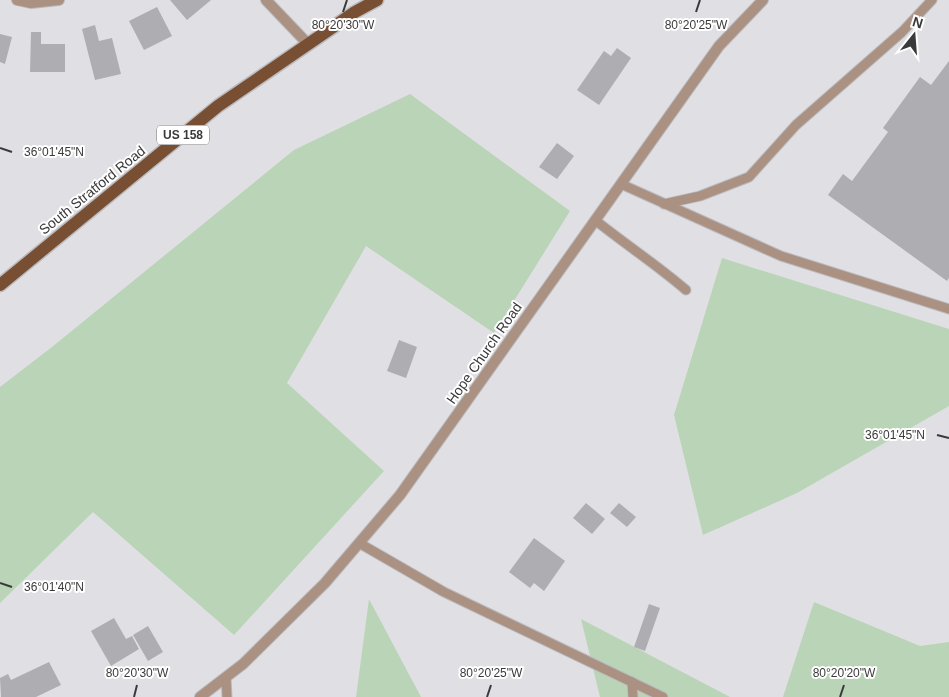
<svg xmlns="http://www.w3.org/2000/svg" width="949" height="697" font-family="Arial,sans-serif">
	<rect width="100%" height="100%" fill="#e0e0e4"/>
	<g fill="#b9d4b6">
		<path d="M410,94L570,211L494,333L366,246L287,383L384,471L234,635L93,512L0,603V387L52,347L294,150Z"/>
		<path d="M722,258L949,329V406L797,493L703,535L674,415Z"/>
		<path d="M369,599L421,697H356Z"/>
		<path d="M814,602L920,646L949,642V697H783Z"/>
		<path d="M581,619L730,697H600Z"/>
	</g>
	<g fill="#aeadb1">
		<path d="M170,0H211L187,20Z"/>
		<path d="M157,7L172,36L144,50L129,21Z"/>
		<path d="M95,25L99,41L112,38L121,74L95,80L82,29Z"/>
		<path d="M31,32H41V44H65V72H30Z"/>
		<path d="M0,34L12,37L5,64L0,62Z"/>
		<path d="M617,48L631,58L599,105L577,90L604,51L611,56Z"/>
		<path d="M949,61V278L947,281L828,195L843,174L852,181L888,132L883,128L920,77L931,85Z"/>
		<path d="M557,143L574,156L557,179L539,167Z"/>
		<path d="M399,340L417,347L406,378L387,371Z"/>
		<path d="M586,503L605,519L592,534L573,518Z"/>
		<path d="M619,503L636,517L627,527L610,513Z"/>
		<path d="M534,538L565,561L544,591L534,583L530,588L509,572Z"/>
		<path d="M649,604L660,608L645,651L634,647Z"/>
		<path d="M114,618L126,639L132,636L139,649L111,666L91,631Z"/>
		<path d="M148,626L163,652L148,661L133,635Z"/>
		<path d="M49,662L61,685L36,697H1L0,678L8,674L11,680Z"/>
	</g>
	<g fill="none" stroke-linecap="round" stroke-linejoin="round">
		<g stroke="#bbbbbf" stroke-width="11">
			<g id="service">
				<path d="M621,184L781,256L949,309"/>
				<path d="M664,204L700,196L749,177L796,125L902,32L932,0"/>
				<path d="M595,220C625,244 657,265 686,290"/>
				<path d="M359,543L444,592L663,697"/>
				<path d="M226,677L227,697"/>
				<path d="M632,682L633,697"/>
			</g>
		</g>
		<g stroke="#bbbbbf" stroke-width="12">
			<g id="minor">
				<path d="M17,0L31,3L59,0"/>
				<path d="M266,0L308,44"/>
				<path d="M200,697L243,664L325,583L400,495L719,46L763,0"/>
			</g>
		</g>
		<g stroke="#bbbbbf" stroke-width="15">
			<path id="primary" d="M0,285L218,106L355,12L377,0"/>
		</g>
		<use href="#service" stroke="#aa9182" stroke-width="9"/>
		<use href="#minor" stroke="#aa9182" stroke-width="10"/>
		<use href="#primary" stroke="#794f33" stroke-width="12"/>
	</g>
	<path fill="none" stroke="#3a3a3b" stroke-width="2" d="M343,12L347,0M696,12L700,0M0,148L12,152M937,435L949,438M0,583L12,587M134,697L137,685M487,697L491,685M840,697L844,685"/>
	<g text-anchor="middle" dominant-baseline="central" stroke-width="4" stroke-linejoin="round" paint-order="stroke">
		<rect fill="#fff" stroke="#757576" stroke-width="1" x="157" y="125.5" width="52" height="19" rx="4"/>
		<g font-size="12" font-weight="bold" fill="#3a3a3b">
			<text x="183" y="135">US 158</text>
		</g>
		<g font-size="14" fill="#3a3a3b" stroke="#fff">
			<text transform="translate(92 190) rotate(-39)">South Stratford Road</text>
			<text transform="translate(484 353) rotate(-55)">Hope Church Road</text>
		</g>
	</g>
	<g font-size="12" text-anchor="middle" fill="#3a3a3b" stroke="#fff" stroke-width="4" stroke-linejoin="round" paint-order="stroke">
		<text x="343" y="29">80°20'30"W</text>
		<text x="696" y="29">80°20'25"W</text>
		<text x="54" y="156">36°01'45"N</text>
		<text x="895" y="439">36°01'45"N</text>
		<text x="54" y="591">36°01'40"N</text>
		<text x="137" y="677">80°20'30"W</text>
		<text x="491" y="677">80°20'25"W</text>
		<text x="844" y="677">80°20'20"W</text>
	</g>
	<g transform="translate(914 35) rotate(17)" stroke="#ffffff" stroke-width="4" paint-order="stroke">
	<path d="M0-4L9 19L0 12L-9 19Z" fill="#3a3a3b"/>
	<text y="-8" font-size="14" font-weight="bold" text-anchor="middle" fill="#3a3a3b">N</text>
	</g>
</svg>
